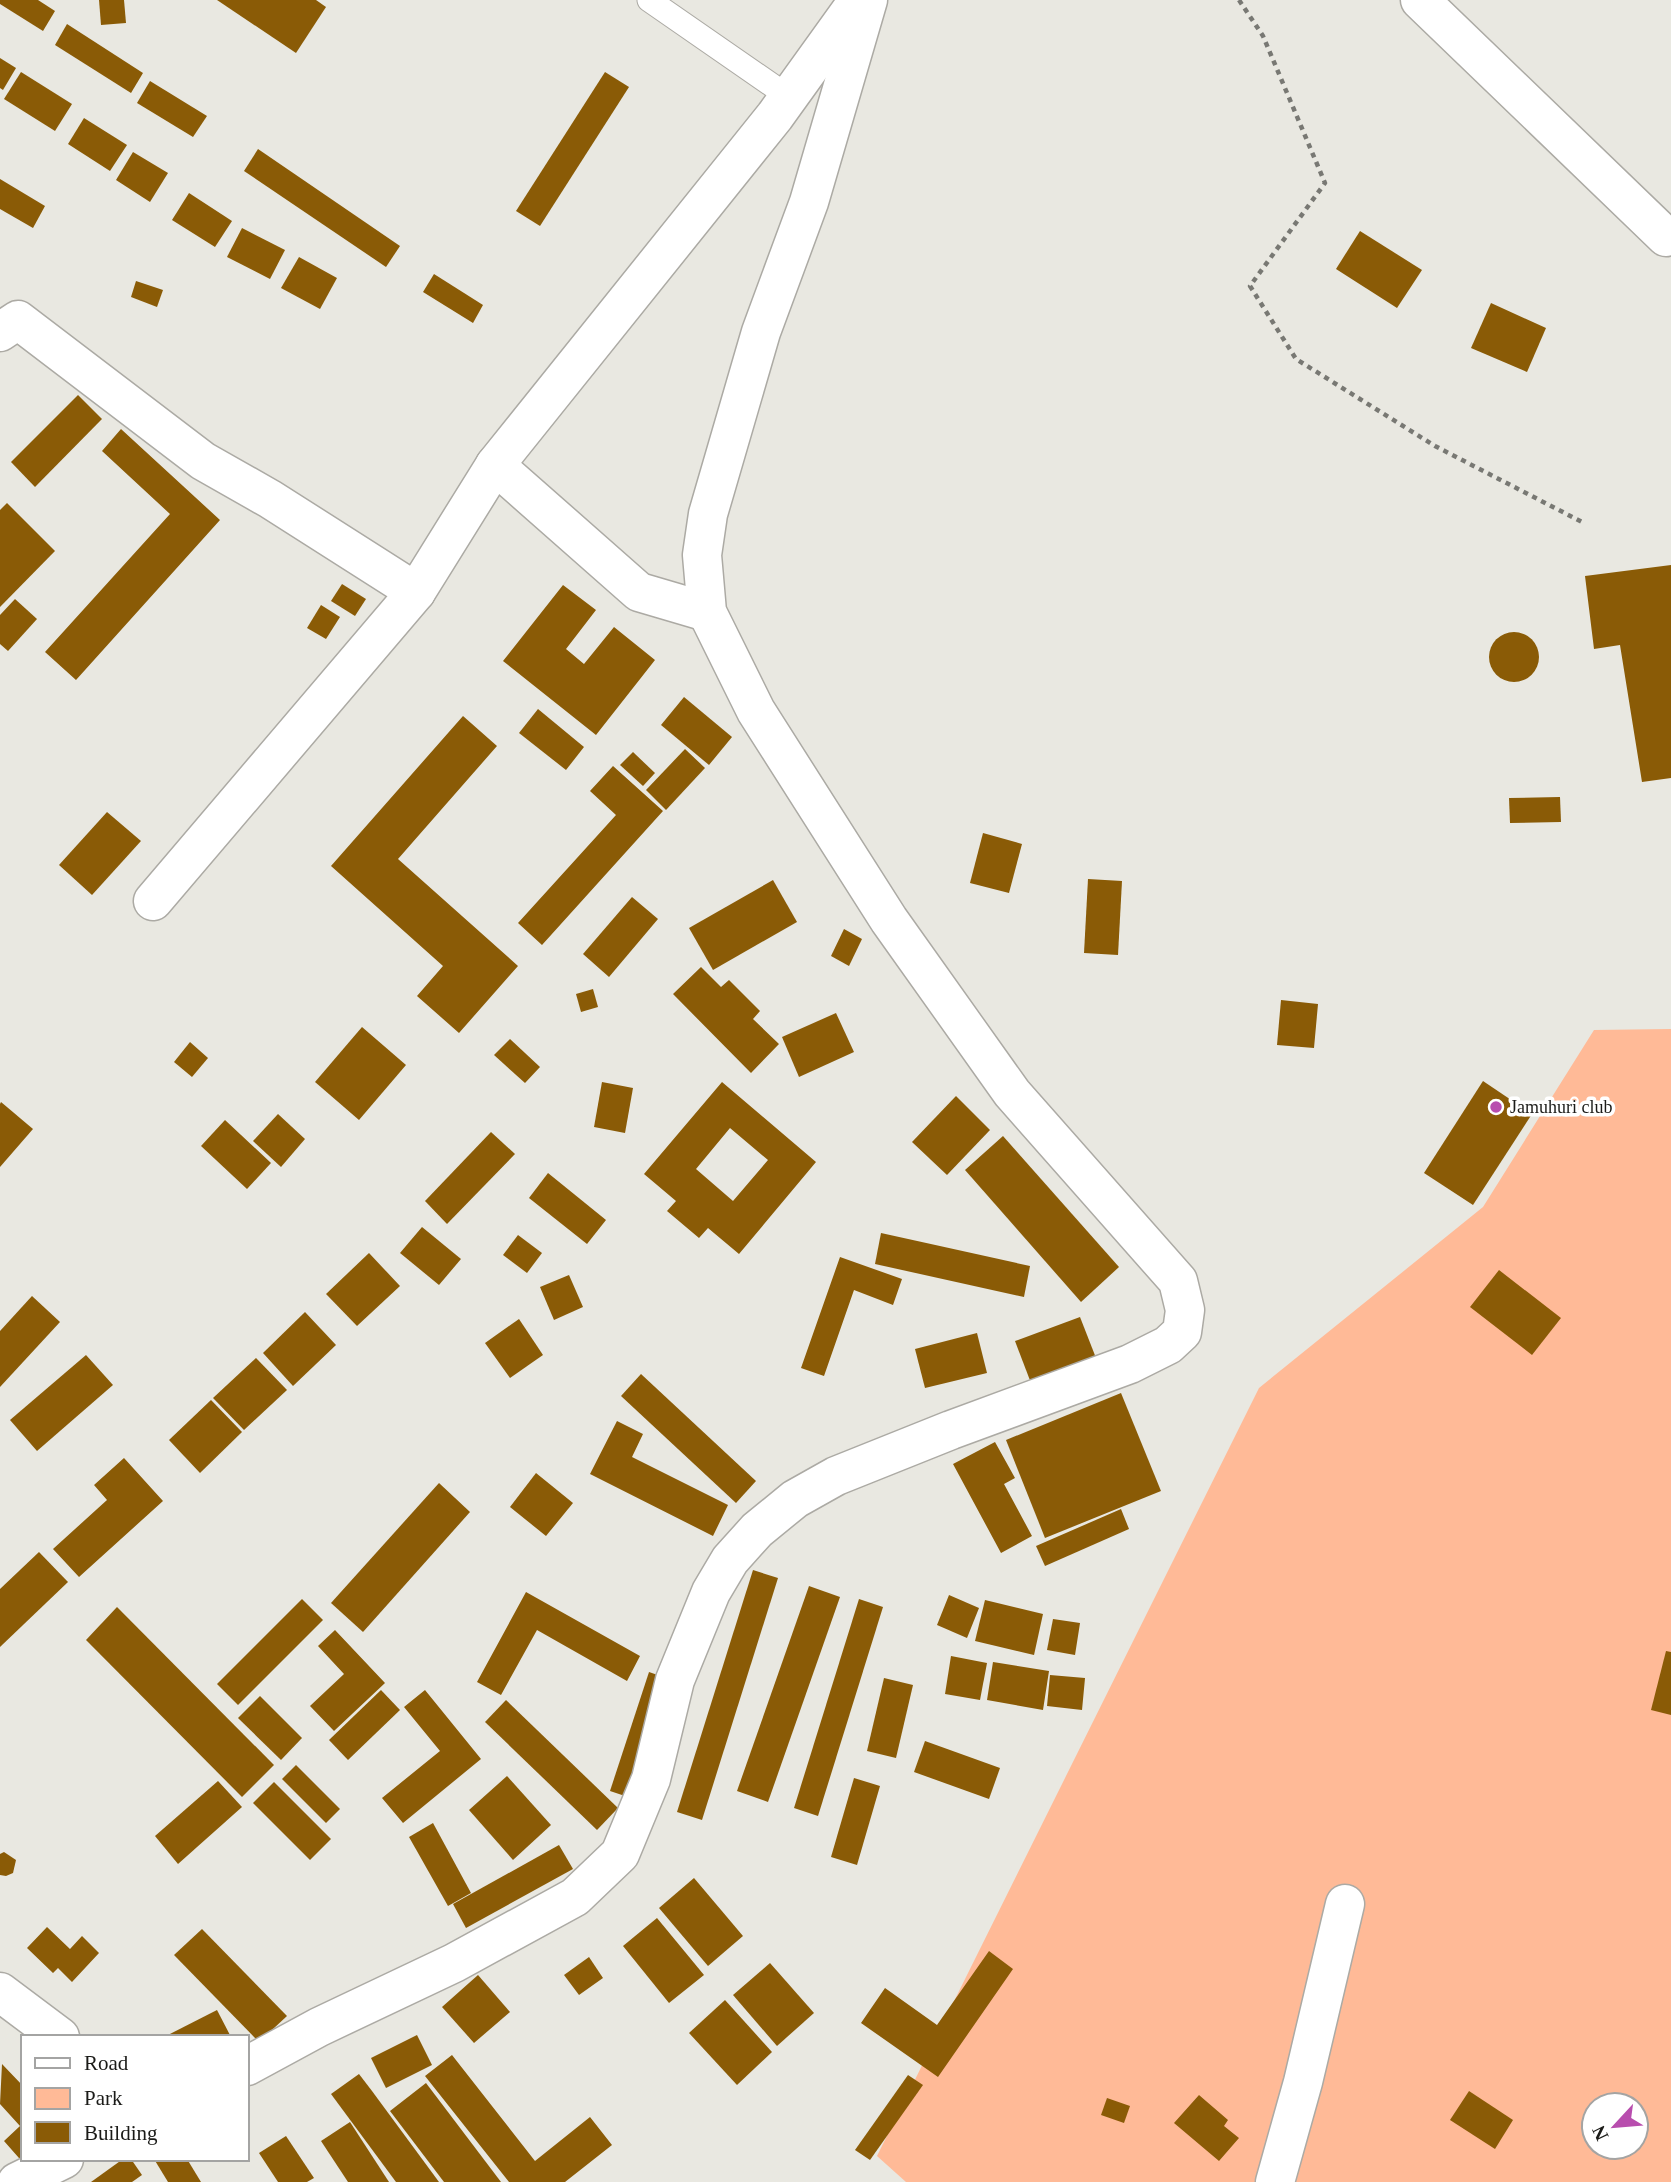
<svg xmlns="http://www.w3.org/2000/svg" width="1671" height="2182" font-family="Georgia,serif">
	<rect width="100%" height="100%" fill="#e9e8e1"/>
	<path fill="#ffba97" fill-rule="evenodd" d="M1671,1029V2182H906L877,2156L1259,1388L1483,1207L1594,1030ZM1594,2105H1636V2147H1594Z"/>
	<g fill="#8a5b06" fill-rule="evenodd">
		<path d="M0,0H38L55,11L43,31L0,4Z"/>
		<path d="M99,0H124L126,23L101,25Z"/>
		<path d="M217,0H316L326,7L296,53Z"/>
		<path d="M67,24L143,73L131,93L55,45Z"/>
		<path d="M0,58L16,68L3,90L0,88Z"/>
		<path d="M21,72L72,104L55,131L4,99Z"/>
		<path d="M605,72L629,87L540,226L516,211Z"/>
		<path d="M150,81L207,116L193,137L137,103Z"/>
		<path d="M84,118L127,145L110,171L68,144Z"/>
		<path d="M258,149L400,246L386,267L244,171Z"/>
		<path d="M133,152L168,173L150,202L116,180Z"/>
		<path d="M0,179L45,206L33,228L0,209Z"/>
		<path d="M189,193L232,221L215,247L172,220Z"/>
		<path d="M242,228L285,250L270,279L227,257Z"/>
		<path d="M1360,231L1422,270L1397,308L1336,269Z"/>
		<path d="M299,257L337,278L320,309L281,288Z"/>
		<path d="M434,274L483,305L473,323L423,292Z"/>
		<path d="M136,281L163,290L157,307L131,297Z"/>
		<path d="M1491,303L1546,328L1527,372L1471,348Z"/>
		<path d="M78,395L102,419L35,487L11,462Z"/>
		<path d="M121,429L220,520L76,680L45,652L170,514L102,451Z"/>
		<path d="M7,503L55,551L0,607V510Z"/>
		<path d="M1671,565V778L1642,782L1620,645L1594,649L1585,576Z"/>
		<path d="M342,584L366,599L355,616L331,601Z"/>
		<path d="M563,585L596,610L566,649L584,664L614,627L655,660L596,735L503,661Z"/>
		<path d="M15,599L37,619L8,651L0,644V615Z"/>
		<path d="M321,605L340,617L326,639L307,628Z"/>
		<circle cx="1514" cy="657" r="25"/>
		<path d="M684,697L732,737L709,765L661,725Z"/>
		<path d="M538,709L584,747L566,770L519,733Z"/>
		<path d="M463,716L497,746L398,859L518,966L459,1033L417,996L443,966L331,866Z"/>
		<path d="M685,749L705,768L666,810L646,790Z"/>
		<path d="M633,752L655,773L643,786L620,765Z"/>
		<path d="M613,766L663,811L542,945L518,923L616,815L590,791Z"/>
		<path d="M1560,797L1561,822L1510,823L1509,798Z"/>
		<path d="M107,812L141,841L92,895L59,865Z"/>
		<path d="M983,833L1022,844L1009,893L970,883Z"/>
		<path d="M1088,879L1122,881L1118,955L1084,953Z"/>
		<path d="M773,880L797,922L713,970L689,928Z"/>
		<path d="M632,897L658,919L609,977L583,954Z"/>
		<path d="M844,929L862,939L849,966L831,956Z"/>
		<path d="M701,967L721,987L729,980L760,1011L753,1019L779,1044L751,1073L673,994Z"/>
		<path d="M593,989L598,1007L581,1012L576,994Z"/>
		<path d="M1281,1000L1318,1004L1314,1048L1277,1045Z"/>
		<path d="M836,1013L854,1052L799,1077L782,1037Z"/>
		<path d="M362,1027L406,1065L359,1120L315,1082Z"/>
		<path d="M510,1039L540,1067L525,1083L494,1055Z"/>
		<path d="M190,1042L208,1058L192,1077L174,1062Z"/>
		<path d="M1483,1081L1532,1114L1473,1205L1424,1173Z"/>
		<path d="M602,1082L633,1088L625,1133L594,1127Z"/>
		<path d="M722,1082L816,1162L739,1254L708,1228L699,1238L667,1211L676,1201L644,1174ZM730,1128L768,1160L733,1201L696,1169Z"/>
		<path d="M956,1096L990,1130L947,1175L912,1142Z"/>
		<path d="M1,1102L33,1129L0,1167V1104Z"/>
		<path d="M278,1114L305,1139L281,1167L253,1141Z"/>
		<path d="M225,1120L271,1163L247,1189L201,1146Z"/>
		<path d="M491,1132L515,1154L447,1224L425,1201Z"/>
		<path d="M1003,1136L1119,1267L1081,1302L965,1170Z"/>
		<path d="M548,1173L606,1220L587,1244L529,1198Z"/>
		<path d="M422,1227L461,1259L439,1285L400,1253Z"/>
		<path d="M881,1233L1030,1266L1024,1297L875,1264Z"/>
		<path d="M518,1235L542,1253L527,1273L503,1255Z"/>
		<path d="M369,1253L400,1286L357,1326L326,1294Z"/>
		<path d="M840,1257L902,1279L893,1305L854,1290L824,1376L801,1368Z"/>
		<path d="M1499,1270L1561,1318L1532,1355L1470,1307Z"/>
		<path d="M569,1275L583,1307L554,1320L540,1287Z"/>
		<path d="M32,1296L60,1322L0,1387V1331Z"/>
		<path d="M305,1312L336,1345L293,1386L263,1353Z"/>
		<path d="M1080,1317L1096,1358L1031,1383L1015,1341Z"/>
		<path d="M519,1319L543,1355L510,1378L485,1343Z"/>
		<path d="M977,1333L987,1373L925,1388L915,1349Z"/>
		<path d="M86,1355L113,1385L37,1451L10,1420Z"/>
		<path d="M256,1358L287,1390L244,1430L213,1398Z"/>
		<path d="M641,1374L756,1481L736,1503L621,1396Z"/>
		<path d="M1121,1393L1161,1491L1045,1538L1006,1440Z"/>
		<path d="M211,1400L242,1432L200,1473L169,1440Z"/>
		<path d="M617,1421L643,1434L632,1457L728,1505L713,1536L590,1474Z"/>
		<path d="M995,1442L1015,1478L1004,1484L1032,1536L1001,1553L953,1464Z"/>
		<path d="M124,1458L163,1501L79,1577L53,1549L107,1500L94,1485Z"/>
		<path d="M536,1473L573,1503L546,1536L510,1507Z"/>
		<path d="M439,1483L470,1512L363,1632L331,1603Z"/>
		<path d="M1121,1509L1129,1529L1045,1566L1036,1546Z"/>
		<path d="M39,1552L68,1582L0,1647V1589Z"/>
		<path d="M753,1570L778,1578L702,1820L677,1812Z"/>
		<path d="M809,1586L840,1597L768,1802L737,1791Z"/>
		<path d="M526,1592L640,1656L627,1681L537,1630L501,1695L477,1682Z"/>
		<path d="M949,1595L979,1608L967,1638L937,1625Z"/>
		<path d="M302,1599L323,1620L238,1705L217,1684Z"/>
		<path d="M859,1599L883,1607L818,1816L794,1808Z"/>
		<path d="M985,1600L1043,1614L1034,1655L975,1641Z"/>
		<path d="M117,1607L274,1765L242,1797L86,1640Z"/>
		<path d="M1053,1619L1080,1623L1075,1655L1047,1650Z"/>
		<path d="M335,1630L385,1683L334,1731L310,1706L344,1674L318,1646Z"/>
		<path d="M1666,1651L1671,1652V1715L1651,1710Z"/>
		<path d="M951,1656L987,1663L980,1700L945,1694Z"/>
		<path d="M993,1662L1049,1671L1043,1710L987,1700Z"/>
		<path d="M649,1672L672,1680L634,1799L610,1791Z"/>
		<path d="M1050,1675L1085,1678L1082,1710L1047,1706Z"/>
		<path d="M884,1678L913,1685L896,1758L867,1751Z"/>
		<path d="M381,1690L400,1710L348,1760L329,1740Z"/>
		<path d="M425,1690L481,1759L403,1823L382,1798L440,1751L404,1707Z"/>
		<path d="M260,1696L302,1738L281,1760L238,1718Z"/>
		<path d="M506,1700L618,1808L597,1830L485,1722Z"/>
		<path d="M925,1741L1000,1768L989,1799L914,1772Z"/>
		<path d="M296,1765L340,1809L326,1823L282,1779Z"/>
		<path d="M507,1776L551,1825L513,1860L469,1810Z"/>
		<path d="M854,1778L880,1786L857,1865L831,1857Z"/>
		<path d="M218,1781L242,1807L178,1864L155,1836Z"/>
		<path d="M274,1782L331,1839L310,1860L253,1803Z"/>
		<path d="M433,1823L471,1893L448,1906L409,1837Z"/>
		<path d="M559,1845L573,1869L466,1928L453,1904Z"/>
		<path d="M4,1852L16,1860L13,1873L6,1876L0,1875V1854Z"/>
		<path d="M694,1878L743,1936L708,1966L659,1908Z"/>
		<path d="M657,1918L704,1975L669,2003L623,1946Z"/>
		<path d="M47,1927L70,1949L82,1936L99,1953L72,1982L58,1968L53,1973L27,1948Z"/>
		<path d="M202,1929L287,2016L259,2042L174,1955Z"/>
		<path d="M989,1951L1013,1969L938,2077L861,2023L885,1988L937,2025Z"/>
		<path d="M589,1957L603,1978L579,1995L564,1975Z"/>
		<path d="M770,1963L814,2013L777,2046L733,1995Z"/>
		<path d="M478,1975L510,2012L474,2043L442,2007Z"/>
		<path d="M725,2000L772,2052L737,2085L689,2033Z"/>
		<path d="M217,2010L231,2037H164Z"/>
		<path d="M417,2035L432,2065L386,2088L371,2058Z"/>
		<path d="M452,2055L535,2161L590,2117L612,2145L565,2182H509L425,2076Z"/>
		<path d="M2,2064L23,2086V2159L26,2166L4,2141L20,2126L0,2104Z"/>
		<path d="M359,2074L372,2091L439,2182H396L331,2094Z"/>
		<path d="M908,2075L923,2085L870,2160L855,2150Z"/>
		<path d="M426,2083L501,2182H444L390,2111Z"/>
		<path d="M1469,2091L1513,2120L1495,2149L1450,2120Z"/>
		<path d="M1199,2095L1228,2120L1224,2126L1239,2138L1219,2161L1174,2123Z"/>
		<path d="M1107,2098L1130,2106L1124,2123L1101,2115Z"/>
		<path d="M350,2122L389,2182H348L321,2141Z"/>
		<path d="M286,2136L314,2178L307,2182H278L259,2153Z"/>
		<path d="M123,2159H131L142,2175L132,2182H91Z"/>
		<path d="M154,2159H187L201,2182H168Z"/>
	</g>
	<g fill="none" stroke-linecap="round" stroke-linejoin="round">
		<g stroke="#acaaa4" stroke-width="25">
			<path id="service" d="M649,0L789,97"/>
		</g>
		<g stroke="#acaaa4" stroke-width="41">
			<g id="minor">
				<path d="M1420,0L1666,237"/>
				<path d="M0,332L18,320L203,461L270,499L416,592"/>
				<path d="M495,465L639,592L707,612"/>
				<path d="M153,901L416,592L495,465L775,116L857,2"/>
				<path d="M0,1992L60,2037"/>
				<path d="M247,2066L319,2027L454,1963L575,1897L620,1854L651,1779L675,1680L711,1592L730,1560L757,1530L795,1499L836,1476L951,1430L1130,1364L1168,1345L1182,1332L1185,1310L1178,1281L1012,1093L889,920L756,711L707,612L702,555L708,514L761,332L809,202L868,0"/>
				<path d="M17,2182L64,2159"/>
				<path d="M1275,2182L1303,2082L1345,1904"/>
			</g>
		</g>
		<path stroke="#787873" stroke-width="4.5" stroke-dasharray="5 5" stroke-linecap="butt" d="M1239,0L1263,36L1325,183L1250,286L1296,359L1435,446L1582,522"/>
		<use href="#service" stroke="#fff" stroke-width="23"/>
		<use href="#minor" stroke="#fff" stroke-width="38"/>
	</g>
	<circle fill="#b84dae" stroke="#fff" stroke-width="2.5" cx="1496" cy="1107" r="7"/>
	<g text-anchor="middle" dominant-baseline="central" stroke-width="7" stroke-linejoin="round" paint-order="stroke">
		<g font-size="18" fill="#1b1b18" stroke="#fff" text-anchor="start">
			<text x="1510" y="1107">Jamuhuri club</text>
		</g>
	</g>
	<rect x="21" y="2035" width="228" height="126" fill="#ffffff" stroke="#a4a4a3" stroke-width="2"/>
	<rect x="35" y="2058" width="35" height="10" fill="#ffffff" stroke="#a4a4a3" stroke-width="2"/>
	<text x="84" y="2070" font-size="21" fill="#1b1b18">Road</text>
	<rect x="35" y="2088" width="35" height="21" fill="#ffba97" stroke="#a4a4a3" stroke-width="2"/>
	<text x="84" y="2105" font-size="21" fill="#1b1b18">Park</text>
	<rect x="35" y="2122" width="35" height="21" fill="#8a5b06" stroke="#a4a4a3" stroke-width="2"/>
	<text x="84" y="2140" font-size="21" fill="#1b1b18">Building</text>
	<g transform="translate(1615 2126) rotate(244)"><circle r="33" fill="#ffffff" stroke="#a4a4a3" stroke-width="2"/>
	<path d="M0-5L12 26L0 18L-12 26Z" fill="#b84dae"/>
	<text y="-10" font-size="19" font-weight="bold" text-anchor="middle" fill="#1b1b18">N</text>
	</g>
</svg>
